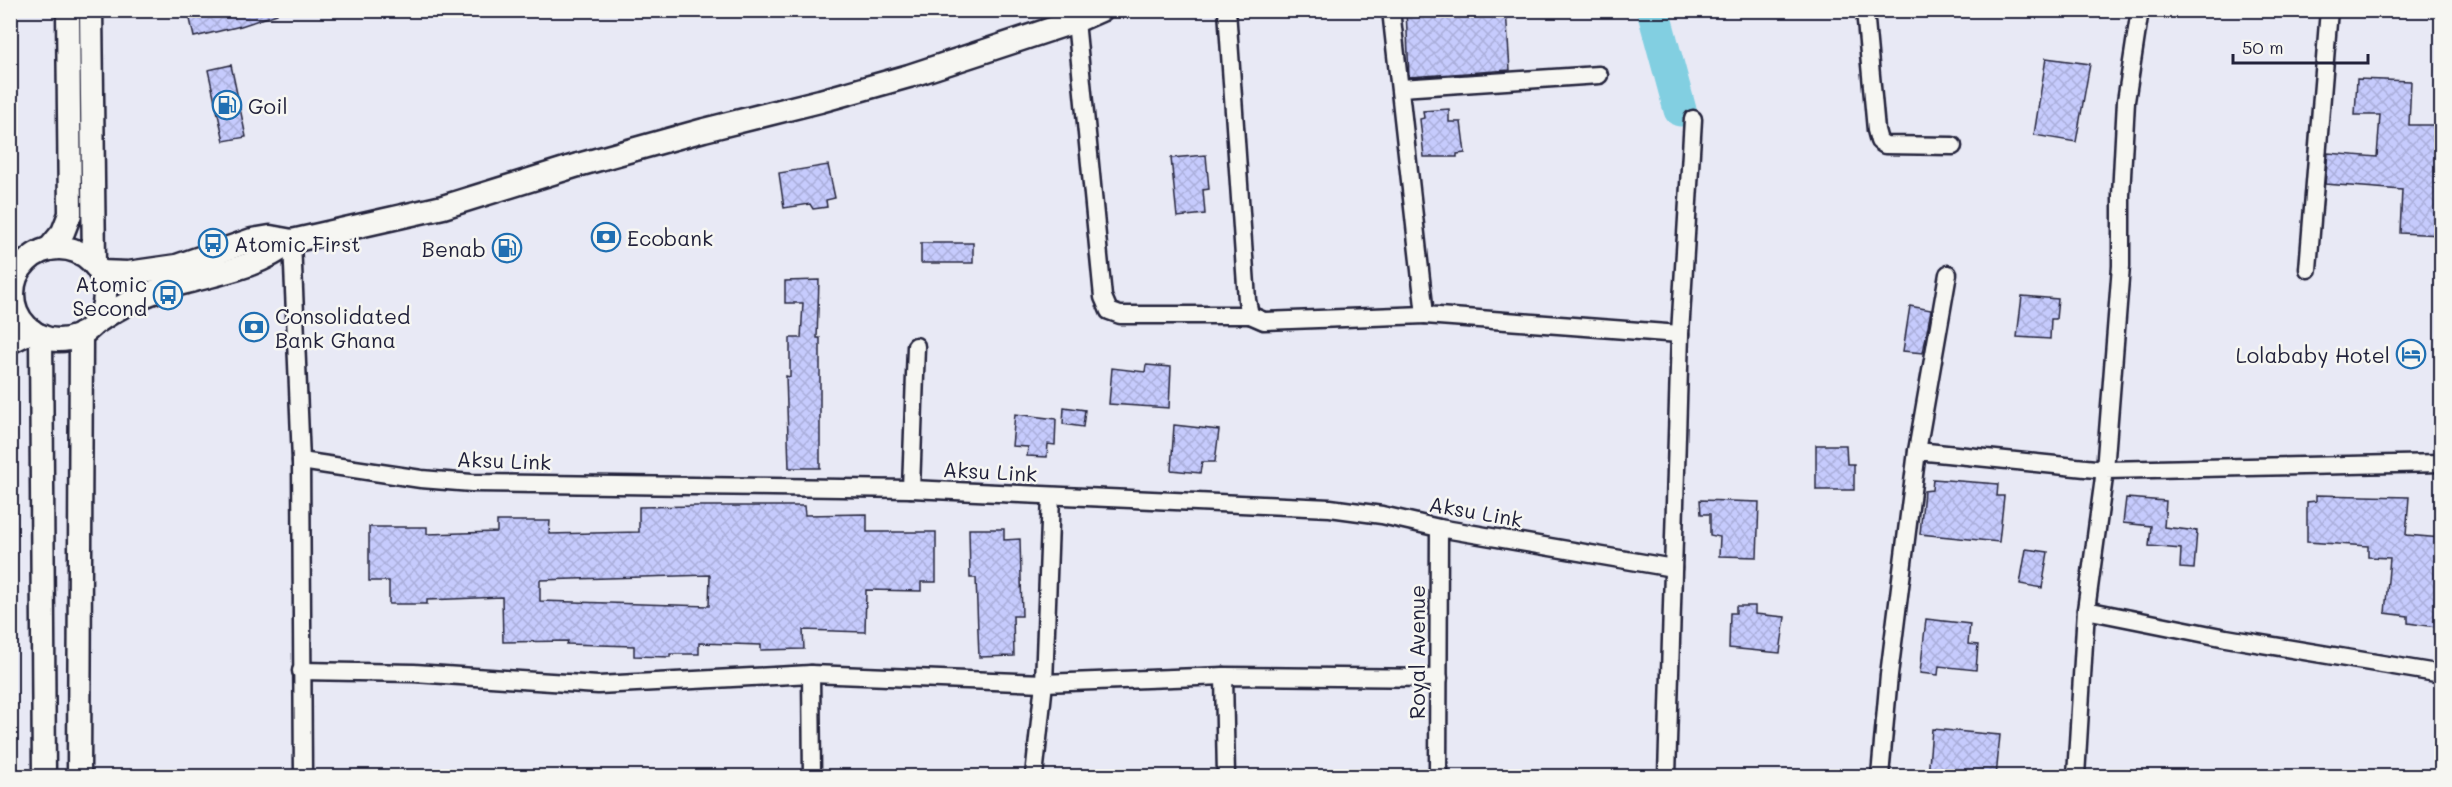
<svg xmlns="http://www.w3.org/2000/svg" width="2452" height="787" font-family="Mali,sans-serif">
	<defs>
		<pattern id="building-cross-hatch" width="8" height="8" patternUnits="userSpaceOnUse" patternTransform="scale(1.5)"><rect width="8" height="8" fill="#c6cbfd"/><path d="M0 0l8 8M0 8l8-8" fill="none" stroke="#aaaeda"/></pattern>
	</defs>
	<rect width="100%" height="100%" fill="#e8e9f5"/>
	<filter id="ink" filterUnits="userSpaceOnUse"><feTurbulence type="fractalNoise" baseFrequency=".0167" numOctaves="2"/><feDisplacementMap in="SourceGraphic" scale="12" xChannelSelector="R" yChannelSelector="G"/><feConvolveMatrix kernelMatrix="1 2 1 2 8 2 1 2 1" color-interpolation-filters="sRGB"/></filter>
	<g filter="url(#ink)">
		<g fill="none" stroke-linecap="round" stroke-linejoin="round">
			<path stroke="#82cfe1" stroke-width="33" d="M1653,10L1680,110"/>
		</g>
		<g fill="url(#building-cross-hatch)" stroke="#22223b" stroke-width="1.5" fill-rule="evenodd">
			<path d="M188,10H276L277,14L241,26L194,37Z"/>
			<path d="M1406,10H1506L1510,70L1409,77Z"/>
			<path d="M2046,58L2090,64L2076,142L2034,135Z"/>
			<path d="M231,65L246,137L224,141L208,70Z"/>
			<path d="M2357,79L2411,81L2409,125H2442V235L2400,233L2402,190L2325,184L2328,153L2377,157L2380,115H2355Z"/>
			<path d="M1449,109V122H1461L1465,153L1457,154V157H1424L1420,119L1424,118L1423,111Z"/>
			<path d="M1206,155L1209,189L1203,190L1205,214L1177,217L1171,158Z"/>
			<path d="M828,165L835,198L826,200L827,207L813,209L810,204L784,208L779,173Z"/>
			<rect x="921" y="243" width="52" height="20"/>
			<path d="M819,280L817,338H820V468H789L786,376L790,377V338H801L803,303H785V281Z"/>
			<path d="M2022,296L2058,299L2056,319H2051L2050,339L2017,337Z"/>
			<path d="M1910,306L1931,310L1923,353L1903,351Z"/>
			<path d="M1146,365L1171,367L1169,408L1109,404L1112,368L1145,372Z"/>
			<path d="M1064,407L1085,410L1083,427L1063,424Z"/>
			<path d="M1015,414L1056,419L1055,445L1048,444L1047,457L1027,456L1028,447L1012,446Z"/>
			<path d="M1174,425L1219,430L1215,462H1202L1200,473L1171,470Z"/>
			<path d="M1816,445H1846L1847,464H1854V490H1816Z"/>
			<path d="M1933,479L1998,484L1997,496H2004L1999,542L1920,534L1924,491L1932,490Z"/>
			<path d="M2316,495L2409,497L2406,535L2442,538V590L2436,627L2408,623V616L2385,613L2390,558L2368,557V546L2307,542V502L2316,501Z"/>
			<path d="M2126,498L2166,501L2164,527L2197,531L2194,569L2180,568L2181,549L2149,546L2151,526L2123,523Z"/>
			<path d="M1700,500L1759,502L1757,557L1719,556L1720,537L1710,535V514H1701Z"/>
			<path d="M697,506H804L805,515L867,514V532H936V582H921V591L866,590L865,632L803,630L804,649L761,650V645L699,643V654H670V657L634,656V646L567,644L568,641L503,642L502,597L427,600V604H389V581H369V527H427V534L497,532V521H550L549,534L639,532V507ZM710,575L709,606L540,601V580Z"/>
			<path d="M969,529H1004V540L1020,539L1022,616H1013L1014,656L979,657L976,578H970Z"/>
			<path d="M2026,549L2048,552L2042,588L2020,584Z"/>
			<path d="M1736,606H1755V614L1785,617L1780,653L1729,648L1730,613H1736Z"/>
			<path d="M1926,619L1970,624L1968,644L1978,645L1976,670L1939,666L1938,675L1920,673Z"/>
			<path d="M1932,729L2000,735L1996,777H1928Z"/>
		</g>
		<g fill="none" stroke-linecap="round" stroke-linejoin="round">
			<g stroke="#22223b" stroke-width="21">
				<g id="street">
					<path d="M1227,10L1247,300L1250,315L1264,321L1425,315"/>
					<path d="M1391,10L1425,315L1680,334"/>
					<path d="M1865,10L1876,130L1879,141L1885,145L1953,146"/>
					<path d="M1076,21L1103,297L1109,311L1120,315H1250"/>
					<path d="M1401,88L1599,75"/>
					<path d="M292,241L301,461L303,776"/>
					<path d="M2308,269L2329,10"/>
					<path d="M1917,451L1948,274"/>
					<path d="M301,461L421,479L472,483L911,489L1330,508L1382,515L1439,528L1673,568"/>
					<path d="M911,489L916,346"/>
					<path d="M2086,610L2226,638L2442,674"/>
					<path d="M301,671L414,673L598,685L811,674L1044,683L1224,676L1439,678"/>
					<path d="M811,674L812,776"/>
					<path d="M1224,676L1226,776"/>
					<path d="M1034,776L1044,683L1051,496"/>
					<path d="M1438,776L1439,528"/>
					<path d="M1667,776L1680,334L1693,119"/>
					<path d="M1880,776L1889,675L1917,451L2105,470L2121,266V195L2126,101L2140,10"/>
					<path d="M2076,776L2086,610L2105,470L2442,463"/>
				</g>
			</g>
			<g stroke="#22223b" stroke-width="27">
				<g id="secondary">
					<path d="M91,10L94,264"/>
					<circle cx="59" cy="294" r="46"/>
					<path d="M49,249L63,232L70,214L68,10"/>
					<path d="M100,272L128,273L177,266L252,240L270,237L292,241L443,207L578,165L704,130L820,101L909,76L1076,21L1101,10"/>
					<path d="M94,324C122,304 152,290 186,282C224,272 260,266 292,241"/>
					<path d="M41,336L44,776"/>
					<path d="M10,342L32,331"/>
					<path d="M79,776L81,334"/>
				</g>
			</g>
			<use href="#street" stroke="#f6f6f2" stroke-width="16"/>
			<use href="#secondary" stroke="#f6f6f2" stroke-width="22"/>
		</g>
	</g>
	<defs>
		<g id="fuel-ring" transform="scale(1.5)"><circle r="9.5" fill="#f6f6f2" stroke="#1f6fb2" stroke-width="1.5"/><path d="M-5.5-6h7V0h2V4h1.3V-2.5L3-4.5l.8-.8L6-3V5H2.5V1h-1V6h-7ZM-4.2-4.7v3.2H.2V-4.7Z" fill="#1f6fb2"/></g>
		<g id="bank-ring" transform="scale(1.5)"><circle r="9.5" fill="#f6f6f2" stroke="#1f6fb2" stroke-width="1.5"/><path d="M-6-4H6V4H-6ZM0-2.3a2.3 2.3 0 1 0 0 4.6a2.3 2.3 0 1 0 0-4.6Z" fill="#1f6fb2"/></g>
		<g id="bus-ring" transform="scale(1.5)"><circle r="9.5" fill="#f6f6f2" stroke="#1f6fb2" stroke-width="1.5"/><path d="M-5-6H5V4H4V6H2V4H-2V6H-4V4H-5ZM-3.5-4V0h7V-4ZM-3.5 1.2v1.5H-2V1.2ZM2 1.2v1.5H3.5V1.2Z" fill="#1f6fb2"/></g>
		<g id="hotel-ring" transform="scale(1.5)"><circle r="9.5" fill="#f6f6f2" stroke="#1f6fb2" stroke-width="1.5"/><path d="M-6-4.5h1.5V1H6V5H4.5V3h-9V5H-6ZM-4 0a1.8 1.8 0 1 1 3.6 0ZM.5 0V-2.5h3Q6-2.5 6 0Z" fill="#1f6fb2"/></g>
	</defs>
	<g fill-rule="evenodd">
		<use href="#fuel-ring" x="227" y="105"/>
		<use href="#bank-ring" x="606" y="237"/>
		<use href="#bus-ring" x="213" y="243"/>
		<use href="#fuel-ring" x="507" y="248"/>
		<use href="#bus-ring" x="168" y="295"/>
		<use href="#bank-ring" x="254" y="327"/>
		<use href="#hotel-ring" x="2411" y="354"/>
	</g>
	<g text-anchor="middle" dominant-baseline="central" stroke-width="5" stroke-linejoin="round" paint-order="stroke">
		<g font-size="21" fill="#22223b" stroke="#f6f6f2" text-anchor="start">
			<text x="248" y="105">Goil</text>
			<text x="627" y="237">Ecobank</text>
			<text x="234" y="243">Atomic First</text>
			<text x="486" y="248" text-anchor="end">Benab</text>
			<text x="147" y="283" text-anchor="end">Atomic<tspan x="147" dy="24">Second</tspan></text>
			<text x="275" y="315">Consolidated<tspan x="275" dy="24">Bank Ghana</tspan></text>
			<text x="2390" y="354" text-anchor="end">Lolababy Hotel</text>
		</g>
		<g font-size="21" fill="#22223b" stroke="#f6f6f2">
			<text transform="translate(504 460) rotate(2)">Aksu Link</text>
			<text transform="translate(990 471) rotate(3)">Aksu Link</text>
			<text transform="translate(1476 511) rotate(10)">Aksu Link</text>
			<text transform="translate(1416 652) rotate(-90)">Royal Avenue</text>
		</g>
	</g>
	<rect width="2452" height="787" fill="none" stroke="#f6f6f2" stroke-width="36"/>
	<rect x="18" y="18" width="2416" height="751" fill="none" stroke="#22223b" stroke-width="2" filter="url(#ink)"/>
	<path d="M2233 54v9h135v-9" fill="none" stroke="#22223b" stroke-width="3"/>
	<text x="2242" y="54" font-size="18" fill="#22223b" stroke="#f6f6f2" stroke-width="4.5" paint-order="stroke">50 m</text>
</svg>
